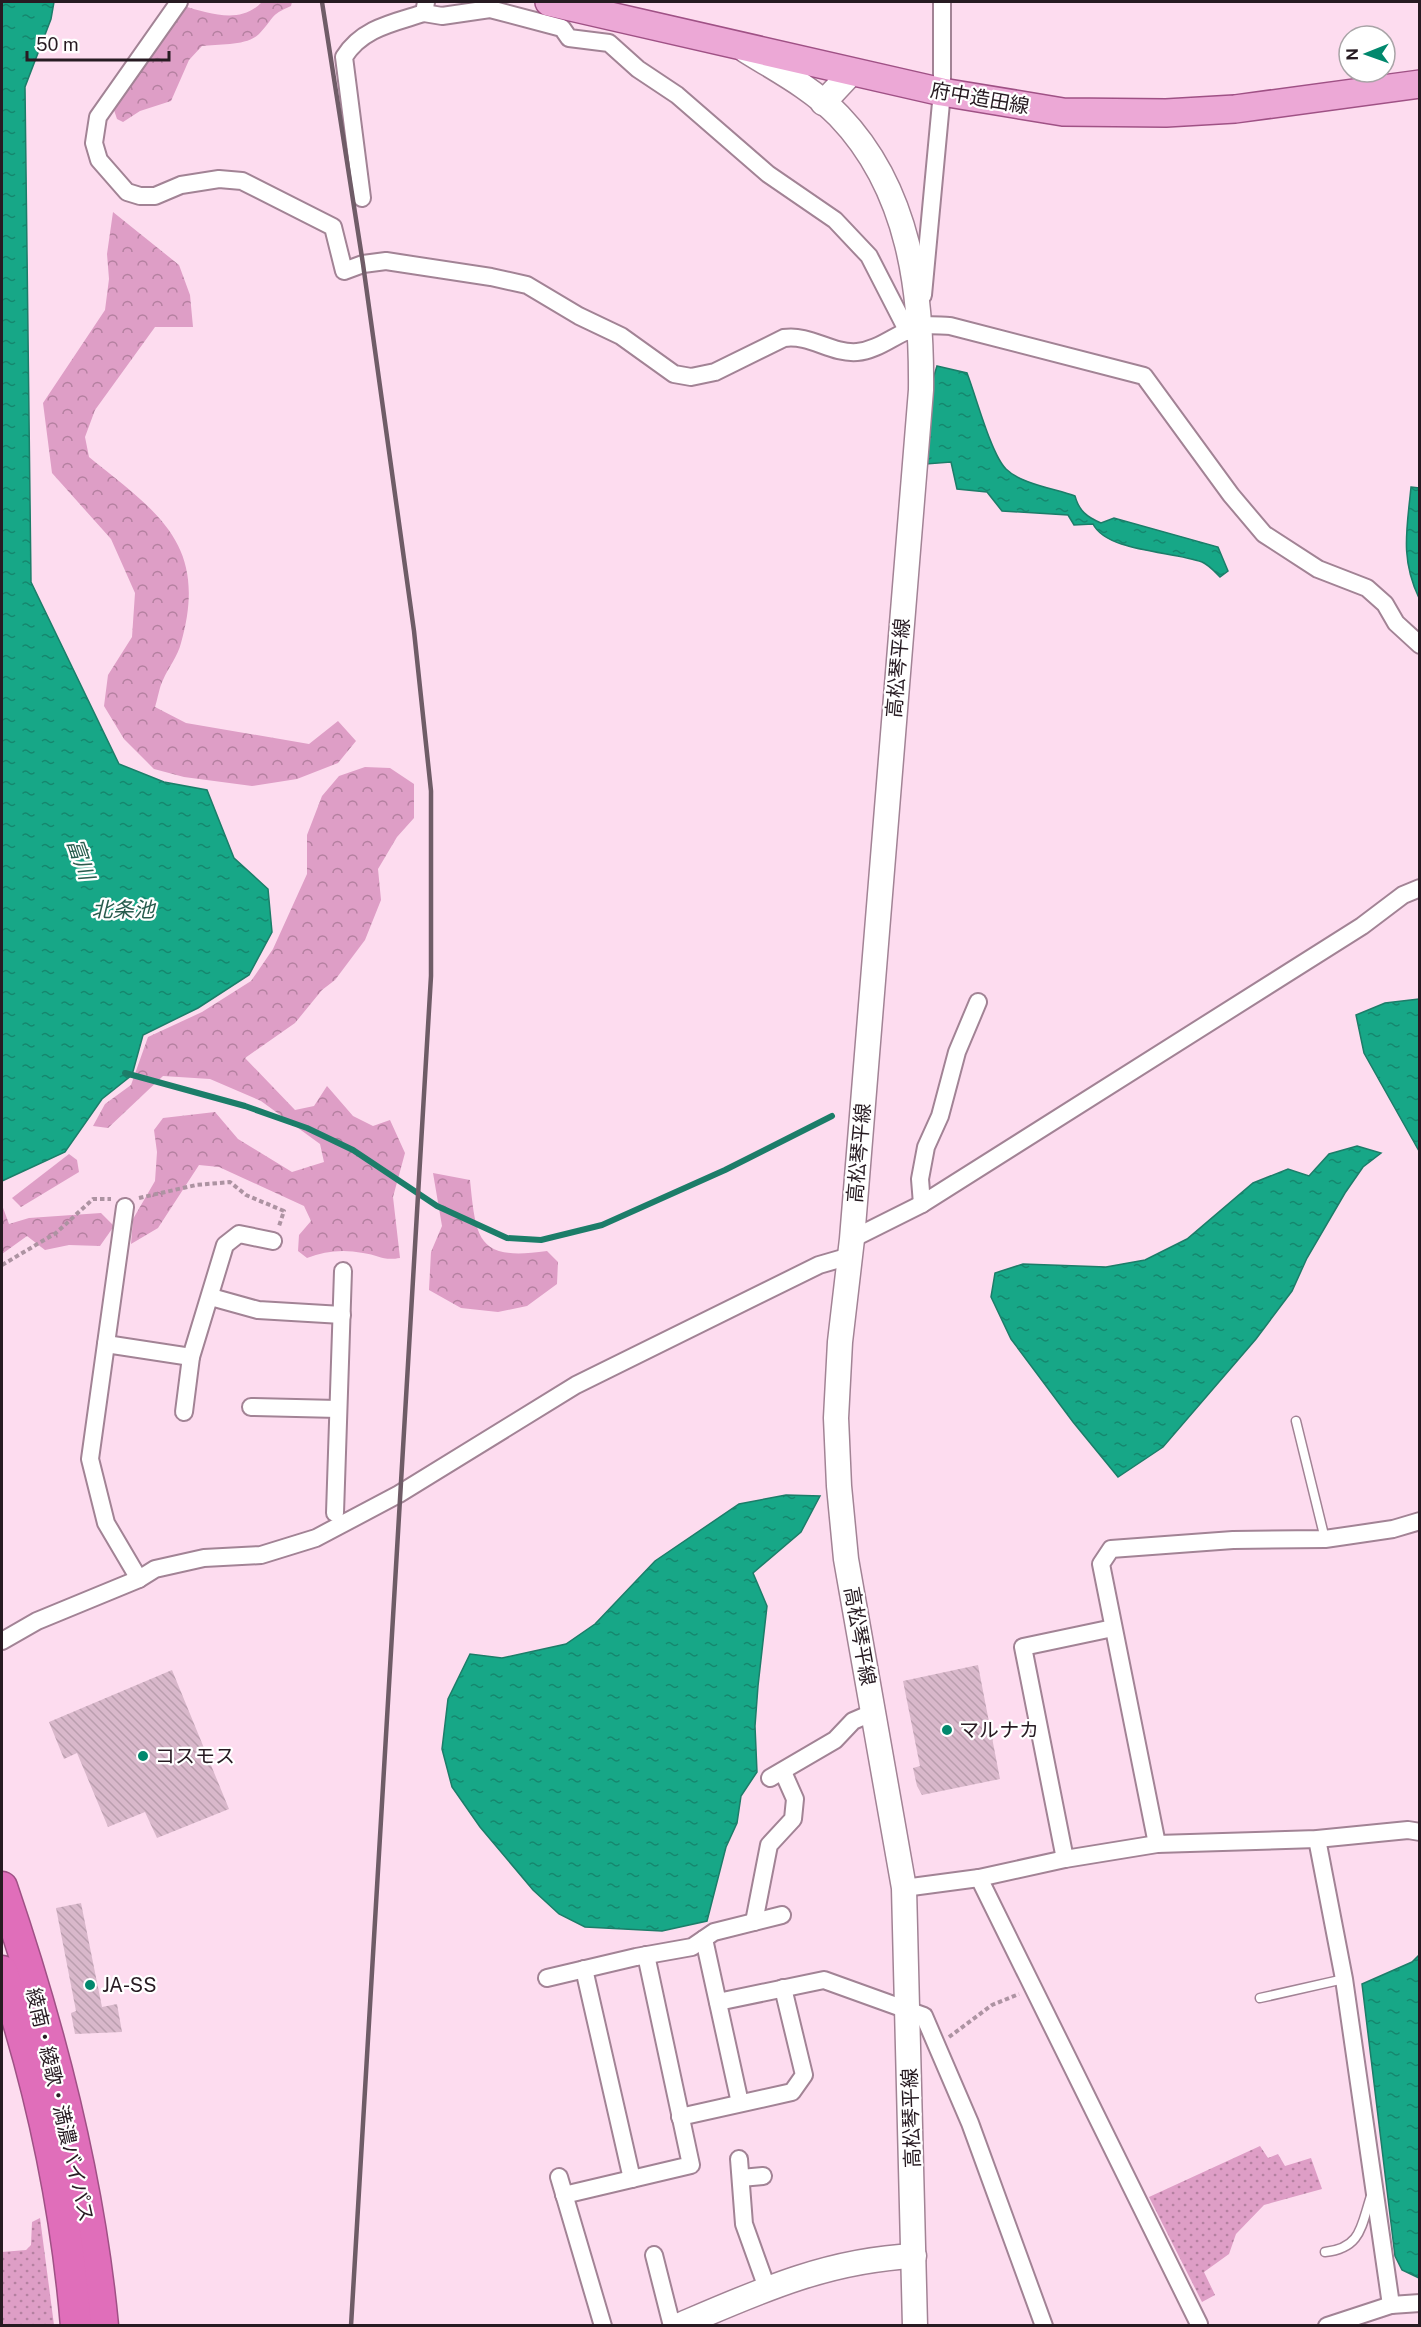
<svg xmlns="http://www.w3.org/2000/svg" width="1421" height="2327" font-family="'Public Sans','Noto Sans JP',sans-serif">
	<defs>
		<pattern id="grass-dots" width="8" height="8" patternUnits="userSpaceOnUse" patternTransform="scale(1.5)"><rect width="8" height="8" fill="#de9ec6"/><path d="M2 2h.1M6 6h.1" fill="none" stroke="#b480a0" stroke-width="1.8" stroke-linecap="round"/></pattern>
		<pattern id="forest-crowns" width="20" height="18" patternUnits="userSpaceOnUse" patternTransform="scale(1.5)"><rect width="20" height="18" fill="#de9ec6"/><path d="M2 6a3 3 0 1 1 6 0M12 15a3 3 0 1 1 6 0" fill="none" stroke="#b480a0"/></pattern>
		<pattern id="water-ripples" width="26" height="14" patternUnits="userSpaceOnUse" patternTransform="scale(1.5)"><rect width="26" height="14" fill="#17a787"/><path d="M2 4q2-2 4 0t4 0M15 11q2-2 4 0t4 0" fill="none" stroke="#15876e"/></pattern>
		<pattern id="building-back-hatch" width="6" height="6" patternUnits="userSpaceOnUse" patternTransform="scale(1.5)"><rect width="6" height="6" fill="#d9b8cb"/><path d="M-1 5l2 2M0 0l6 6M5-1l2 2" fill="none" stroke="#ba9eae"/></pattern>
	</defs>
	<rect width="100%" height="100%" fill="#fddcef"/>
	<g fill="url(#grass-dots)">
		<path d="M1260,2146L1268,2158L1278,2154L1285,2166L1311,2158L1322,2189L1264,2205L1236,2234L1229,2254L1204,2272L1215,2295L1202,2302L1149,2197Z"/>
		<path d="M40,2218L54,2325H2V2252L26,2250L31,2245L32,2222Z"/>
	</g>
	<g fill="url(#forest-crowns)">
		<path d="M262,2H292L291,6C269,15 274,19 259,34C247,46 219,44 202,46L189,60L171,101L140,111L123,122L117,119L114,110L183,6C210,13 240,25 262,2Z"/>
		<path d="M113,212L179,265L190,295L193,327H155L95,410L85,437L89,457C158,513 209,544 181,643C178,656 168,668 163,680C159,688 158,698 155,707L186,723L309,744L338,721L356,741L338,763L297,779L252,786L184,777L154,769L124,739L104,706L108,675L132,637L135,593L111,539L52,473L43,403L105,310L109,279L107,254Z"/>
		<path d="M365,767L390,768L414,784V818L397,837L378,869L381,900L365,940L335,980L322,990L295,1023L245,1058L295,1110L314,1106L327,1086L353,1116L373,1126L390,1120L405,1153L393,1197L400,1258C383,1261 378,1255 363,1253C343,1249 325,1251 307,1258L298,1251L299,1235L311,1221L304,1206L219,1167L199,1165L158,1228L131,1244L133,1219L155,1181L157,1152L154,1130L163,1118L215,1112L238,1139L292,1172L324,1162L320,1144L261,1101L210,1079L163,1076L108,1128L93,1126L105,1104L131,1085L148,1037L202,1012L251,981L273,949L307,874V835L322,796L339,776Z"/>
		<path d="M69,1154L77,1160L79,1172L21,1207L12,1198Z"/>
		<path d="M433,1173L470,1180C476,1241 478,1261 547,1251L558,1262L557,1284L527,1306L498,1312L461,1308L429,1290L431,1252L442,1226Z"/>
		<path d="M2,1205L9,1224L29,1218L101,1213L114,1226L100,1246L69,1245L45,1250L27,1236L2,1254Z"/>
	</g>
	<g fill="url(#water-ripples)" stroke="#1c7d69" stroke-width="1.5">
		<path d="M2,2H54L51,19L25,87L31,582L119,764L164,782L207,790L234,858L268,889L272,932L249,975L198,1008L143,1035L132,1075L102,1099L65,1152L2,1181Z"/>
		<path d="M937,366L967,373C976,396 991,454 1006,469C1021,484 1056,489 1075,496C1079,511 1087,517 1101,523L1114,518L1218,547L1228,571L1220,577C1215,572 1209,565 1202,562C1172,551 1107,552 1093,524L1074,525L1068,515L1002,511L987,492L957,489L951,462L926,464L933,379Z"/>
		<path d="M1411,487L1419,488V598C1400,558 1407,529 1411,487Z"/>
		<path d="M1419,999H1420L1419,1151L1364,1053L1356,1015L1385,1003Z"/>
		<path d="M1357,1146L1381,1153L1363,1167L1345,1193L1307,1258L1292,1291L1256,1339L1163,1447L1118,1477L1073,1422L1011,1339L991,1297L995,1273L1023,1264L1106,1267L1145,1260L1187,1239L1253,1183L1288,1169L1309,1176L1329,1154Z"/>
		<path d="M786,1495L820,1496L801,1532L753,1573L767,1606L758,1686L755,1726L757,1772L741,1796L737,1823L726,1847L707,1921L662,1931L585,1927L559,1914L533,1890L480,1827L452,1787L442,1749L448,1699L470,1654L502,1658L566,1644L595,1624L655,1561L739,1504Z"/>
		<path d="M1419,1955V2278L1402,2270L1395,2256L1362,1984L1412,1962Z"/>
	</g>
	<g fill="none" stroke-linecap="round" stroke-linejoin="round">
		<path stroke="#1c7d69" stroke-width="6" d="M125,1073L245,1106L307,1128L353,1150L437,1206L507,1238L541,1240L602,1225L725,1170L832,1116"/>
	</g>
	<g fill="url(#building-back-hatch)">
		<path d="M978,1665L1000,1779L922,1795L917,1786L913,1768L920,1766L903,1681Z"/>
		<path d="M172,1670L229,1809L157,1838L145,1812L108,1827L77,1753L64,1759L49,1722Z"/>
		<path d="M81,1903L102,2007L117,2004L122,2032L75,2034L71,2013L76,2011L56,1908Z"/>
	</g>
	<g fill="none" stroke-linecap="round" stroke-linejoin="round">
		<g stroke="#a28395" stroke-width="11">
			<g id="lane">
				<path d="M1296,1421L1325,1539"/>
				<path d="M1260,1998L1344,1979"/>
				<path d="M1325,2252C1363,2248 1361,2224 1372,2193"/>
			</g>
		</g>
		<g stroke="#a28395" stroke-width="20">
			<g id="street">
				<path d="M179,2L98,117L94,143L99,160L127,192L140,196H155L181,185L219,179L242,181L333,227L344,271L363,264L386,261L491,277L527,285L579,316L621,336L674,374L691,377L715,372L784,338C810,334 831,354 857,352C881,350 899,330 922,326C930,324 941,326 950,326L1144,376L1231,495L1264,534L1318,569L1367,588L1385,604L1396,623L1420,645"/>
				<path d="M424,13L442,16L490,9L562,28L569,38L609,43L638,69L677,95L768,174L835,220L869,256L908,332"/>
				<path d="M362,198L344,57C362,28 393,23 424,13L426,2"/>
				<path d="M923,295L942,92V2"/>
				<path d="M922,1204L920,1179L926,1147L940,1116L957,1052L978,1002"/>
				<path d="M125,1207L90,1459L106,1523L139,1579"/>
				<path d="M852,1239L922,1204L1362,926L1403,895L1420,888"/>
				<path d="M211,1297L258,1310L342,1315"/>
				<path d="M106,1344L191,1357L225,1245L239,1234L273,1241"/>
				<path d="M251,1407L338,1409"/>
				<path d="M184,1412L191,1357"/>
				<path d="M335,1513L343,1271"/>
				<path d="M2,1641L37,1621L139,1579L155,1569L204,1558L261,1555L316,1538L399,1494L576,1385L819,1265L850,1256"/>
				<path d="M770,1778L835,1740L853,1721L874,1712"/>
				<path d="M1317,1839L1344,1979L1391,2305"/>
				<path d="M1157,1844L1101,1564L1111,1549L1233,1540L1325,1539L1393,1529L1420,1521"/>
				<path d="M1065,1859L1023,1647L1113,1628"/>
				<path d="M979,1878L1199,2324"/>
				<path d="M904,1888L979,1878L1065,1859L1157,1844L1317,1839L1408,1830L1420,1832"/>
				<path d="M754,1922L769,1845L793,1819L795,1799L783,1772"/>
				<path d="M704,1939L740,2103"/>
				<path d="M584,1969L632,2179"/>
				<path d="M547,1978L636,1957L692,1947L714,1932L782,1915"/>
				<path d="M718,2002L824,1980L924,2016L970,2123L1044,2326"/>
				<path d="M680,2117L792,2092L804,2075L783,1988"/>
				<path d="M739,2159L744,2224L767,2288"/>
				<path d="M559,2177L603,2326"/>
				<path d="M741,2178L763,2176"/>
				<path d="M564,2195L691,2165L646,1955"/>
				<path d="M654,2255L672,2326"/>
				<path d="M1327,2326L1391,2305L1420,2303"/>
			</g>
		</g>
		<g stroke="#a28395" stroke-width="27">
			<g id="secondary">
				<path d="M745,50C777,70 812,88 839,116C910,190 922,292 921,390L852,1239L840,1342L836,1418L839,1486L846,1559L904,1888L915,2326"/>
				<path d="M823,103L852,72"/>
				<path d="M678,2326C757,2292 827,2260 914,2256"/>
			</g>
		</g>
		<g stroke="#9f5185" stroke-width="30">
			<path id="primary" d="M549,2L942,92L1063,112L1166,113L1235,109L1420,84"/>
		</g>
		<g stroke="#9f5185" stroke-width="33">
			<g id="highway">
				<path d="M2,1887C50,2028 89,2177 103,2326"/>
				<path d="M2,1971C40,2085 66,2206 76,2326"/>
			</g>
		</g>
		<g stroke="#ad93a2" stroke-width="4" stroke-dasharray="4.5 3" stroke-linecap="butt">
			<path d="M139,1198L196,1185L230,1182L246,1195L284,1211L279,1226"/>
			<path d="M2,1265L56,1233L93,1199H111"/>
			<path d="M949,2037L992,2005L1019,1994"/>
		</g>
		<use href="#lane" stroke="#fff" stroke-width="8"/>
		<use href="#street" stroke="#fff" stroke-width="16"/>
		<use href="#secondary" stroke="#fff" stroke-width="24"/>
		<use href="#primary" stroke="#eca8d6" stroke-width="27"/>
		<use href="#highway" stroke="#e06eba" stroke-width="30"/>
		<path stroke="#6f5c67" stroke-width="4.5" d="M322,2L363,264L414,631L431,791V976L351,2326"/>
	</g>
	<g fill="#01886d" stroke="#fff" stroke-width="2">
		<circle cx="947" cy="1730" r="6"/>
		<circle cx="143" cy="1756" r="6"/>
		<circle cx="90" cy="1985" r="6"/>
	</g>
	<g text-anchor="middle" dominant-baseline="central" stroke-width="4.5" stroke-linejoin="round" paint-order="stroke">
		<g font-size="20" fill="#271b22" stroke="#fff">
			<text transform="translate(980 98) rotate(10)">府中造田線</text>
			<text transform="translate(898 668) rotate(-85)">高松琴平線</text>
			<text transform="translate(859 1153) rotate(-85)">高松琴平線</text>
			<text transform="translate(860 1636) rotate(80)">高松琴平線</text>
			<text transform="translate(60 2105) rotate(77)">綾南・綾歌・満濃バイパス</text>
			<text transform="translate(911 2118) rotate(-92)">高松琴平線</text>
		</g>
		<g font-size="20" fill="#271b22" stroke="#fff" text-anchor="start">
			<text x="959" y="1730">マルナカ</text>
			<text x="155" y="1756">コスモス</text>
			<text x="102" y="1985">JA-SS</text>
		</g>
		<g font-size="21" font-style="italic" fill="#285c4d" stroke="#fff">
			<text transform="translate(81 859) rotate(71)">富川</text>
			<text x="123" y="909">北条池</text>
		</g>
	</g>
	<rect width="1421" height="2327" fill="none" stroke="#271b22" stroke-width="6"/>
	<g transform="translate(1367 54) rotate(269)"><circle r="28" fill="#ffffff" stroke="#a9a4a7" stroke-width="1.5"/>
	<path d="M0-4.5L10 22L0 15L-10 22Z" fill="#01886d"/>
	<text y="-9" font-size="16" font-weight="bold" text-anchor="middle" fill="#271b22">N</text>
	</g>
	<path d="M27 51v9h142v-9" fill="none" stroke="#271b22" stroke-width="3"/>
	<text x="36" y="51" font-size="18" fill="#271b22" stroke="#ffffff" stroke-width="4.5" paint-order="stroke">50 m</text>
</svg>
